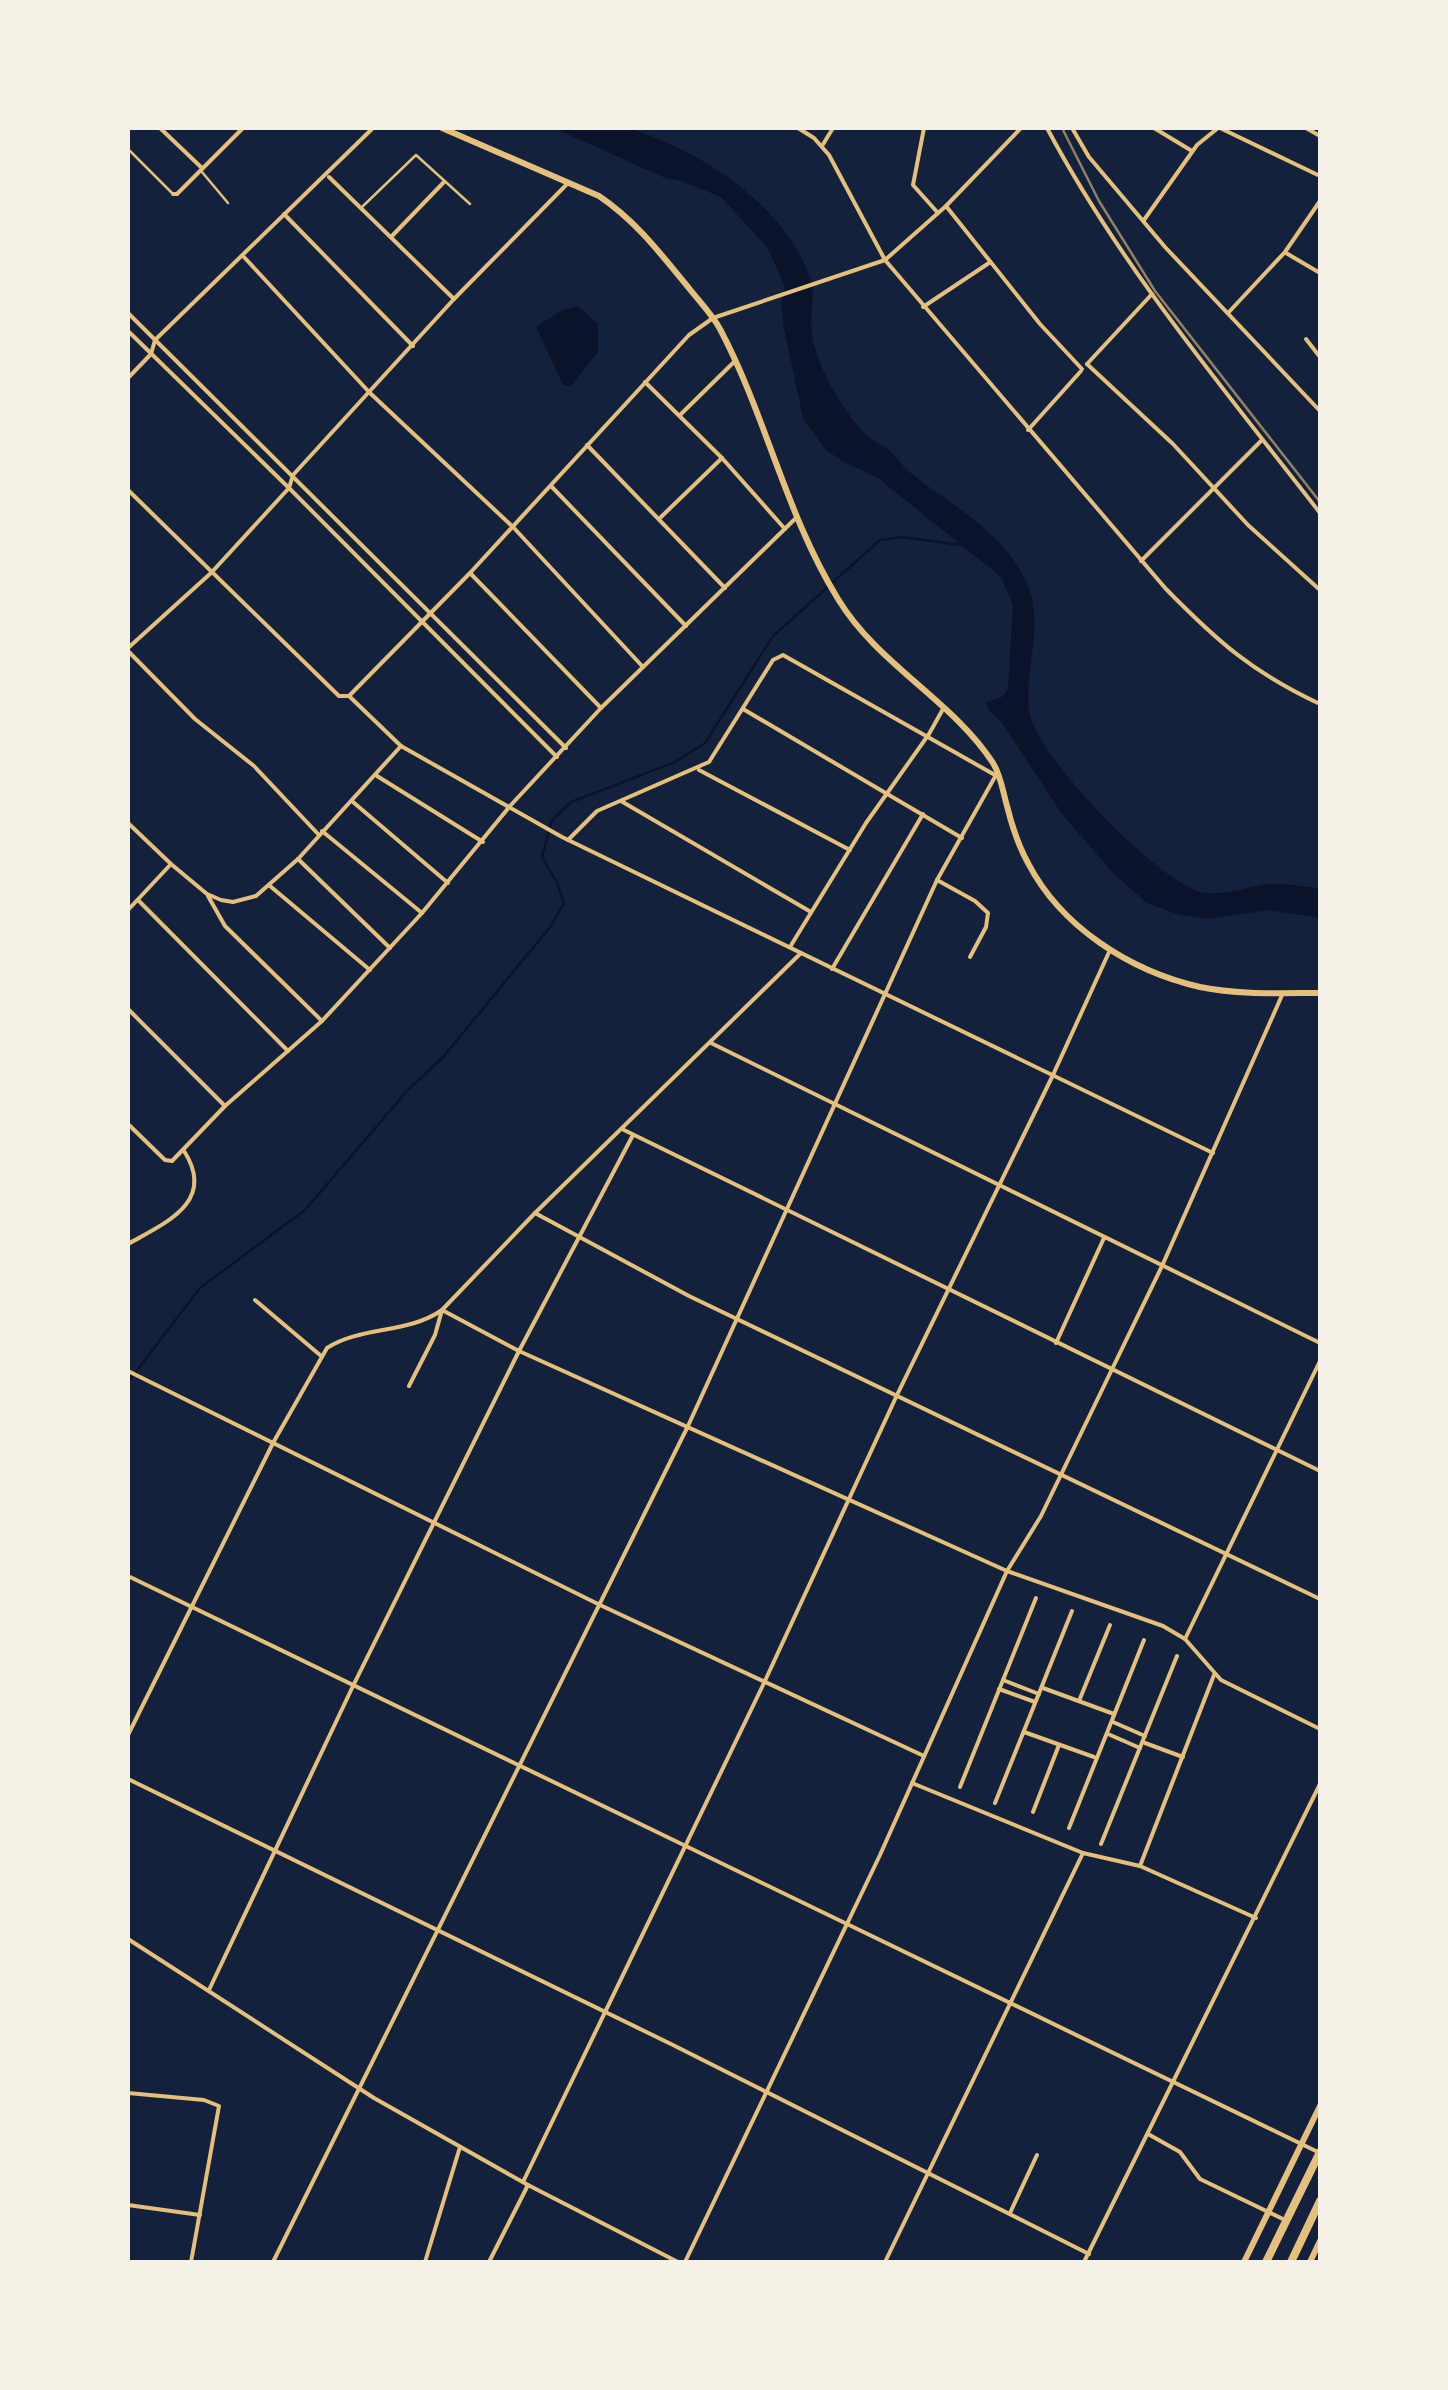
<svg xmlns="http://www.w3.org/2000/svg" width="1448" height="2390" font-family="'Public Sans',sans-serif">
	<rect width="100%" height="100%" fill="#14213d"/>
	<g fill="#0b132b">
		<path d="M554,128C577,128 607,123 630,129C699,149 786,206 810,278C816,294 811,305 811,322C811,359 839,403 861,430C869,440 882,444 891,452C899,459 903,468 912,474C951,505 998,529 1023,575C1047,619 1025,662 1029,709C1032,752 1157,881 1201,892C1223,897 1246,886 1268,884C1285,883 1303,887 1320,888V918L1268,910L1208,919L1180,915L1147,903L1114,874L1062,814L1002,723L990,712L986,702L1002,697L1008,689L1013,605L1001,577L878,478L842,461L825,449L803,418L784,329L781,305L785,287L767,247L721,197L681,181L665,178Z"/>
		<path d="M578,306L598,324V352L570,387L563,385L536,327L560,311Z"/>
	</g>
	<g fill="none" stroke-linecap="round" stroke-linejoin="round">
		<path stroke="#0b132b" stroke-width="2.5" d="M128,1382L200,1288L305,1210L407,1091L444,1056L551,926L564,903L557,883L542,857L552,820L571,802L675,762L705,743L773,636L880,540L902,537L961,545"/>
		<g stroke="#e5c07b" stroke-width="2.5">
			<path d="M128,149L172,193"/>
			<path d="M202,172L228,203"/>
			<path d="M362,207L416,155L470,204"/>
		</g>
		<g stroke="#e5c07b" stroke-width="4">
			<path d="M160,128L202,168"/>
			<path d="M798,128L814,138L829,155L885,260L1166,589C1218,642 1252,672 1320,704"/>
			<path d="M924,128L913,185L938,213"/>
			<path d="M1047,128C1121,267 1224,389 1320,513"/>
			<path d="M1072,128L1089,157L1165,247L1320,411"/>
			<path d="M1154,128L1192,151"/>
			<path d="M1220,128L1320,176"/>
			<path d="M1306,128L1320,136"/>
			<path d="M822,146L833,128"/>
			<path d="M329,177L454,299"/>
			<path d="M173,194H177L243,128"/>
			<path d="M946,206L1040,324L1082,369"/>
			<path d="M284,214L413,346"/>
			<path d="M1144,220L1197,145L1218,128"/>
			<path d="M391,237L444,182"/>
			<path d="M1286,253L1320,273"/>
			<path d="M243,256L370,393L513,527L643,667"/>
			<path d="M923,307L989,263"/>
			<path d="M128,313L566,748"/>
			<path d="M1228,313L1285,252L1320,201"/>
			<path d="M128,331L289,488L557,757"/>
			<path d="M1306,339L1320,357"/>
			<path d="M1087,364L1173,444L1248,525L1320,590"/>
			<path d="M1087,364L1152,294"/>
			<path d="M128,378L151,354L155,340L373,128"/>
			<path d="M645,382L722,458L785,529"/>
			<path d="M680,415L734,362"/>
			<path d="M1028,430L1081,371"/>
			<path d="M587,445L725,588"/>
			<path d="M551,486L686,626"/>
			<path d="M128,490L339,696H349L401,746L562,837L1213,1153"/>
			<path d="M661,517L722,458"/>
			<path d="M1141,561L1261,441"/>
			<path d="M470,573L601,708"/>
			<path d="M128,648L211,573L289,488L293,475L454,299L569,182"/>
			<path d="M128,651L195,719L254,766L319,835"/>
			<path d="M349,696L470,573L689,335L713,318L885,260L946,206L1021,128"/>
			<path d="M743,709L962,838"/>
			<path d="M699,770L850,850"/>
			<path d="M377,776L483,842"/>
			<path d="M621,801L811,912"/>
			<path d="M353,802L448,883"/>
			<path d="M128,823L171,864"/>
			<path d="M322,831L422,913"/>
			<path d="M568,840L597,811L709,762L773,660L783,655L995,775"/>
			<path d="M298,859L390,948"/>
			<path d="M937,880L975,901L988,913L986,927L970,957"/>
			<path d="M270,886L370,970"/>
			<path d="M208,896L225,926L322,1021"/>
			<path d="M138,900L288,1051"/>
			<path d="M128,910L171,864L207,894L221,900L233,902L256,896L298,859L401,746"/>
			<path d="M790,947L866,823L929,734L943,709"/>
			<path d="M832,969L923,814"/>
			<path d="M128,1009L225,1106"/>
			<path d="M711,1043L1320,1343"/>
			<path d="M128,1124L165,1160L172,1161L225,1106L322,1021L422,913L510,806L601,708L797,517"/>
			<path d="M624,1130L1320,1471"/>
			<path d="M535,1213L689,1296L1320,1599"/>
			<path d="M128,1244C165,1223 217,1202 184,1151"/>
			<path d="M255,1300L320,1355"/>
			<path d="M128,1321V1322"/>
			<path d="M1056,1343L1104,1238"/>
			<path d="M128,1371L600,1605L924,1756"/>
			<path d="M409,1386L435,1335L442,1310L519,1351L1007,1571L1163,1626L1185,1639L1221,1680L1320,1729"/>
			<path d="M128,1576L1320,2153"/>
			<path d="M1185,1639L1320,1361"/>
			<path d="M1003,1680L1039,1694"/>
			<path d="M1043,1688L1114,1714"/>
			<path d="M999,1689L1035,1702"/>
			<path d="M1079,1701L1110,1625"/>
			<path d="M1113,1722L1145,1736"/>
			<path d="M1024,1732L1094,1757"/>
			<path d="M1108,1734L1140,1748"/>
			<path d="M128,1735L273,1443L327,1348C361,1326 408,1334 442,1310L535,1213L801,953"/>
			<path d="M1145,1743L1183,1757"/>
			<path d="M128,1779L673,2045L1089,2254"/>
			<path d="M912,1783L1083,1853L1140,1866L1256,1918"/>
			<path d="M960,1787L1036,1598"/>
			<path d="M995,1803L1072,1611"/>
			<path d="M1033,1812L1059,1745"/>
			<path d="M1069,1828L1144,1640"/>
			<path d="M1101,1844L1177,1656"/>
			<path d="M1140,1866L1214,1675"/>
			<path d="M128,1939L374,2098L528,2185L678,2262"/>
			<path d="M209,1990L353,1686L519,1351L633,1135"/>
			<path d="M128,2093L204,2100L219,2106L191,2262"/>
			<path d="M1148,2134L1180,2152L1200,2179L1285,2220"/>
			<path d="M523,2182L764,1683L897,1395L1053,1075L1110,950"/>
			<path d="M128,2205L200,2215"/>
			<path d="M1010,2213L1037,2155"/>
			<path d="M273,2262L688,1426L937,880L996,775"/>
			<path d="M425,2262L460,2147"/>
			<path d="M489,2262L528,2185"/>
			<path d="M685,2262L880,1855L1007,1571L1041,1516L1162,1266L1283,993"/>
			<path d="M885,2262L1083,1853"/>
			<path d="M1084,2262L1320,1784"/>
		</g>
		<g stroke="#e5c07b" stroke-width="6">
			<path d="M442,128L599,196C636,221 660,253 688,287C699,301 712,314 720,329C766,416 786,515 838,599C878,665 952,700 993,763C1001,776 1003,792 1007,806C1012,826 1018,845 1028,863C1061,927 1130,971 1200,987C1239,995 1281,993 1320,993"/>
			<path d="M1244,2262L1320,2106"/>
			<path d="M1310,2262L1320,2241"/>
		</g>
		<g stroke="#e5c07b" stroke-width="8">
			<path d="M1266,2262L1320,2152"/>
			<path d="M1291,2262L1320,2201"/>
		</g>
		<path stroke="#918062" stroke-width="2.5" d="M1062,128L1099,201L1155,291L1320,502"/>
	</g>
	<rect width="1448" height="2390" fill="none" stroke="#f6f1e7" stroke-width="260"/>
</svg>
